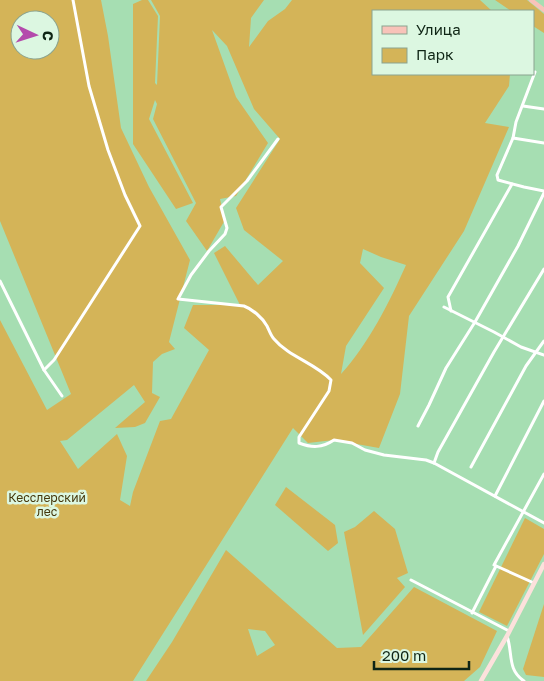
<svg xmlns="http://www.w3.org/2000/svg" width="544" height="681" font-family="'Golos Text',sans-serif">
	<rect width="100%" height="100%" fill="#a6deb2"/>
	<g fill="#d4b458" fill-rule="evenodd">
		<path d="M0,0H101L108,36L121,128L149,187L190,260L169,342L175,349L162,354L153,362L152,393L160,397L145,423L135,427L115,428L145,402L134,385L67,440L60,441L78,469L117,434L127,456L120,500L130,506L133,492L160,421L171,419L209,350L184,328L193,305H240L214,253L225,246L258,285L283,261L244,230L236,208L280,139L254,109L227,46L212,30L236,97L268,143L236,196L220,199L225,220L207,251L186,221L196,203L153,119L157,104L155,100L149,119L193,203L176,209L133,144V4L142,0H148L158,16L155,83L157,85L160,16L151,0H264L251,18L249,47L268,21L285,9L292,0H480L492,11H373V74H510L509,86L485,123L509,127L464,231L409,316L400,394L379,448L334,440L308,443L293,428L133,681H0V320L47,410L71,394L0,221ZM20,20H50V50H20ZM363,249L381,257L406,265C390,301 368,345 341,374L346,346L384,288L360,263Z"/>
		<path d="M495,0H527L544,14V33L533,26V11H511Z"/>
		<path d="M286,487L335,525L338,543L328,551L275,505Z"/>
		<path d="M374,511L395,529L408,573L397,578L405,587L363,635L344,532L355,527Z"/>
		<path d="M525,518L544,529V554L507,626L479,612Z"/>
		<path d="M226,550L337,648L361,647L414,587L497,631L480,667L464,681H146L172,642ZM248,629L265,631L275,645L257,656Z"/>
		<path d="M544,604V677L526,675L523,669Z"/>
	</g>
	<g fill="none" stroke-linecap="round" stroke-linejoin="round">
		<g stroke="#fff" stroke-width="3">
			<path d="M535,72L516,122L513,138L497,175L498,180L524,187L544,191"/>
			<path d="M523,106L544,109"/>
			<path d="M513,138L544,143"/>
			<path d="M278,139L247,181L221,207L227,228L225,234L209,251L191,275L178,299L244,306C252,309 262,317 267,326C269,330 271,336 274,339C289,357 315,363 331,380L329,391L299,437V443C312,448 322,448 334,440L352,443L365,450L384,455L426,460L434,463L544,523"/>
			<path d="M0,281L44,370L62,396"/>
			<path d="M444,307L494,332L521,347L544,355"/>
			<path d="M451,311L448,297L512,184"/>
			<path d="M44,370L54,360L140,226L125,195L108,150L89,86L73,0"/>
			<path d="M418,426L429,405L446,368L475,322L518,246L544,193"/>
			<path d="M434,463L438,452L494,352L544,269"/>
			<path d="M471,467L526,366L544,341"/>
			<path d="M495,496L544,401"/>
			<path d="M411,580L509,631"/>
			<path d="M534,583L494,565L544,474"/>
			<path d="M472,613L496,566"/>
			<path d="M507,636C513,653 507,670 524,681"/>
		</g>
		<path stroke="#fce1dc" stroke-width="4.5" d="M481,681L507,636L544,564"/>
		<path stroke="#f8c3b9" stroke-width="4.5" d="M531,0L544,10"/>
	</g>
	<g text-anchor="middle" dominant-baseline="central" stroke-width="5" stroke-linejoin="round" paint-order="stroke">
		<g font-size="12" fill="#44360b" stroke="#dcf7e1">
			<text x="47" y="497">Кесслерский<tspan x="47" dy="14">лес</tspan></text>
		</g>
	</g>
	<rect x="372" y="10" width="162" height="65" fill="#dcf7e1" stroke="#8aa38f"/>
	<rect x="382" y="26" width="25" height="8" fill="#f8c3b9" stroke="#8aa38f"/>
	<text x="416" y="35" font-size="15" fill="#0f2515">Улица</text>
	<rect x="382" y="48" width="25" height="15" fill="#d4b458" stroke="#8aa38f"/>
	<text x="416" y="60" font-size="15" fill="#0f2515">Парк</text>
	<g transform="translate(35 35) rotate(94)"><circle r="24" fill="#dcf7e1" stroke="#8aa38f"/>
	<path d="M0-4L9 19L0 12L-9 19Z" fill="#b44aac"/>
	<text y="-8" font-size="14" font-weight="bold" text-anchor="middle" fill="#0f2515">С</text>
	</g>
	<path d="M374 661v8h95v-8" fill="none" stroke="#0f2515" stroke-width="2.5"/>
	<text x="382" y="661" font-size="15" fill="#0f2515" stroke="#dcf7e1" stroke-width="4" paint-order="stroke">200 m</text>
</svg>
